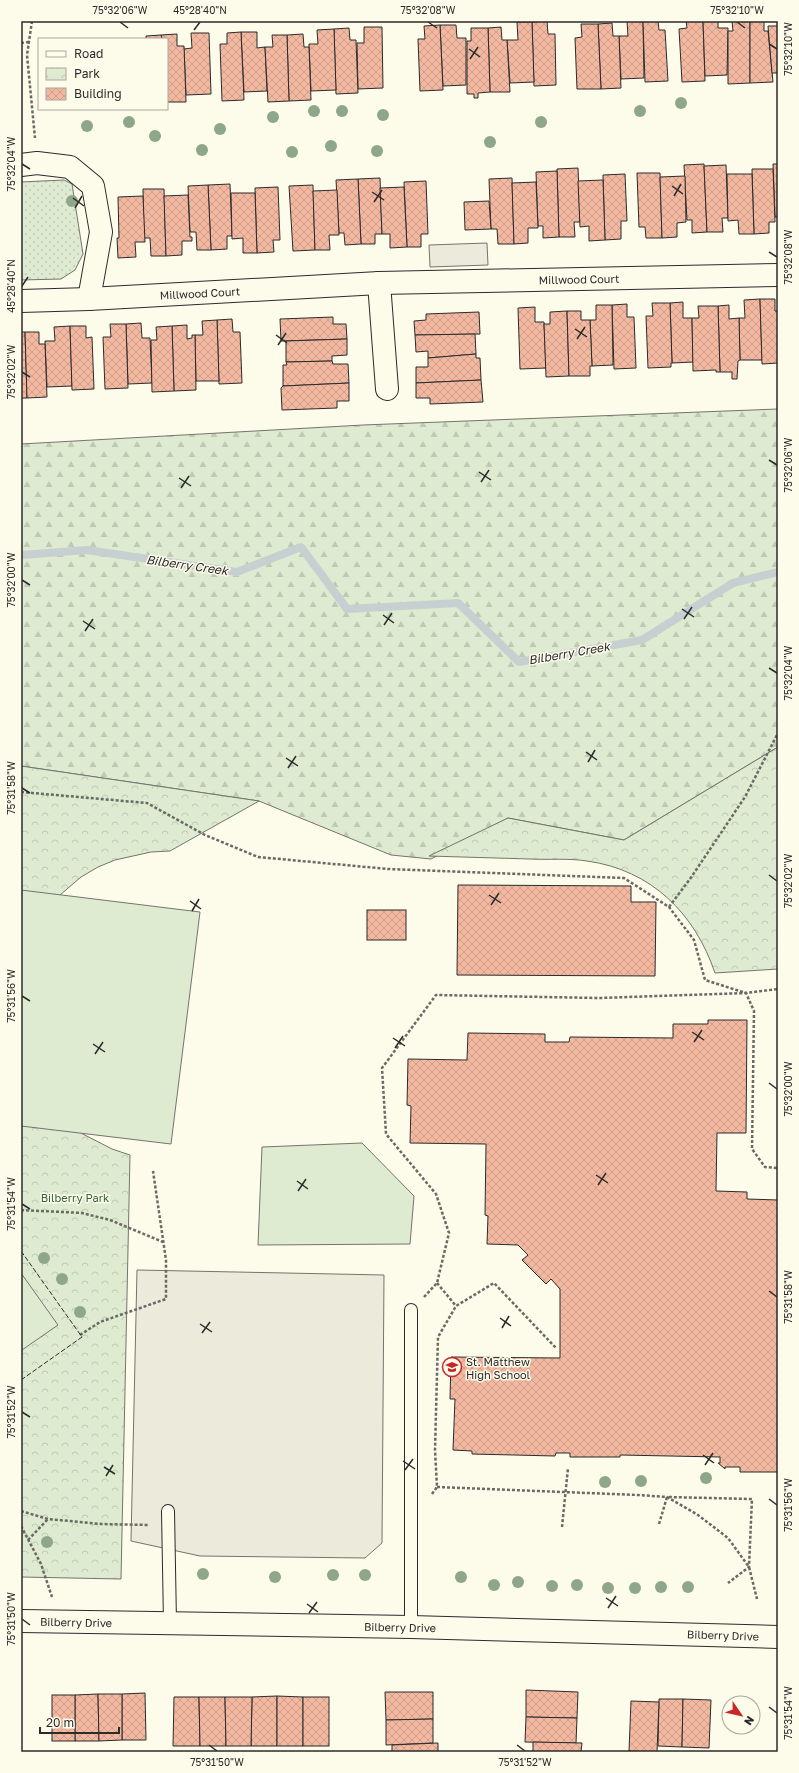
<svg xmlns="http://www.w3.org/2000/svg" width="799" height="1773" font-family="'Golos Text',sans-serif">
	<defs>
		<pattern id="grass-dots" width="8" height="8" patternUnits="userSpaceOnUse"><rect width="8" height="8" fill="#deebd1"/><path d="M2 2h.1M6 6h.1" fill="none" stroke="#bfcab4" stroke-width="1.8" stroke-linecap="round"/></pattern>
		<pattern id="forest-firs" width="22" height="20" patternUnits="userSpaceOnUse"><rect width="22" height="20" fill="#deebd1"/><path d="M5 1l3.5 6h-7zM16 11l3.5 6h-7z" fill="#bfcab4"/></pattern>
		<pattern id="park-crowns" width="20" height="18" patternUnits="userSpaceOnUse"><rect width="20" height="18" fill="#deebd1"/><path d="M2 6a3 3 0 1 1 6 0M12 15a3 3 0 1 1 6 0" fill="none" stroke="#bfcab4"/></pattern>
		<pattern id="building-cross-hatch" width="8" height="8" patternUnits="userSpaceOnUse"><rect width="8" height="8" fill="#f2b8a0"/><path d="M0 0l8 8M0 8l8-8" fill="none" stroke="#d09e8a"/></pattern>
	</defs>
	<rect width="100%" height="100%" fill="#fdfbea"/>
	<path fill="url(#grass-dots)" stroke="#74746e" d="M64,180L72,184L83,254L75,270L61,279L21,280V182Z"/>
	<path fill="url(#forest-firs)" stroke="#74746e" d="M778,409V747L624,840L508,818L431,859L391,855L259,801L21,766V444L363,425Z"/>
	<g fill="url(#park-crowns)" stroke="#74746e">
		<path d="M778,747V969L715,973C695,914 652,870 587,861C569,858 548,860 530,859C496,858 462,857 429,856L508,818L624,840Z"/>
		<path d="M21,766L259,801L170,851L151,852L115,860L98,867L81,877L53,901L21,955Z"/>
		<path d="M21,1055L79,1132L112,1149L130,1155L121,1579L21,1577Z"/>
	</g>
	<g fill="#deebd1" stroke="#74746e">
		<path d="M21,890L200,912L171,1144L21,1126Z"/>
		<path d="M362,1143L414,1196L410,1244L258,1245L262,1147Z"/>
		<path d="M21,1273L58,1325L22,1350L21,1348Z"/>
	</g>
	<g fill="#eceadb" stroke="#74746e">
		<path d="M487,243L488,265L430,267L429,245Z"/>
		<path d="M137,1270L384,1275L382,1543L365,1558L200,1556L131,1541Z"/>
	</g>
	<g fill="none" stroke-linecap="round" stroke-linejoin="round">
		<path stroke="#c7d0d0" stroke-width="8" d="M21,555L87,550L237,572L301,547L347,609L458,603L519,662L642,640L733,583L778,572"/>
	</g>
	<g fill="url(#building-cross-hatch)" stroke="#2b2b2b">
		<path d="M547,21L548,34H555L556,85L534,86L532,22Z"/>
		<path d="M627,21H643L644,78L621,79L619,36H628Z"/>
		<path d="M643,21H658L659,30H665L668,81L645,82Z"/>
		<path d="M686,21H703L705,81L682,82L679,29L687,28Z"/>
		<path d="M703,21H718V28H728L727,75L705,76Z"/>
		<path d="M732,21H750V83L728,84V31H733Z"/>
		<path d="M750,21H764V31H768L773,82L750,83Z"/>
		<path d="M517,22H532L534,82L510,83L507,40H518Z"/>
		<path d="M612,23L613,36H619L621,88L601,89L598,24Z"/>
		<path d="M581,24H598L601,89H577L575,38L582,37Z"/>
		<path d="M440,25H456L457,38H466V85L443,86Z"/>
		<path d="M440,25L443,90L420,91L418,39H425L424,26Z"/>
		<path d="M768,26H778V73H772Z"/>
		<path d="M364,27H382L383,88L358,89L357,43H364Z"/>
		<path d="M501,27L502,40H507L510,92H490L488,28Z"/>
		<path d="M349,28L350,40H356L358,93L336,94L334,29Z"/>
		<path d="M471,28H488L490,92L478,93V98H474V94H467V41H471Z"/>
		<path d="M334,29L336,90L311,91L309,44H318L317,30Z"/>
		<path d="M241,32H257V48L265,47L267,91L244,92Z"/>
		<path d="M241,32L244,100L222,101L220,44H227V33Z"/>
		<path d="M191,33H209L211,94L186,95L184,49L192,48Z"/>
		<path d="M177,34V46H184L186,102H167V39H162L161,35Z"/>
		<path d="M303,34L304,47H309L311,100L289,101L287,35Z"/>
		<path d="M161,35L162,39H146V36Z"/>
		<path d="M272,35H287L289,101L268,102L265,47H273Z"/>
		<path d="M704,164L707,232L692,233V220H687L684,165Z"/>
		<path d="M773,164H778V217H775Z"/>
		<path d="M726,165L728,218H722L723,232H707L704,166Z"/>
		<path d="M578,168L580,222H574L575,237H559L557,169Z"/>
		<path d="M752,169H773L775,222H769V233L754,234Z"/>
		<path d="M557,171L559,237L543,238V226H538L536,172Z"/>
		<path d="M637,173H660L662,238H646L645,227H639Z"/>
		<path d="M625,174L627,221H621V239L605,240L603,175Z"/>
		<path d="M727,174H752L754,234H739L738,220L728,221Z"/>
		<path d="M685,176L686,222L677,223V237L662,238L660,177Z"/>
		<path d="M380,178L382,234H375V244H361L358,179Z"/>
		<path d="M512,178L514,244H498L497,229H491L489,179Z"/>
		<path d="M358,179L361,244L345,245L344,233H339L336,180Z"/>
		<path d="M603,180L605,240L589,241V226L580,227L578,181Z"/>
		<path d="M426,181L428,234H421V247H407L404,182Z"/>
		<path d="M536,182L538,228H528V243L514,244L512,183Z"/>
		<path d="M230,184L232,236H227V249L211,250L208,185Z"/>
		<path d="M208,185L211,250H197L196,232H190L188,186Z"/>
		<path d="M313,185L315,250L293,251L289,186Z"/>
		<path d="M278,187L280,240H273L274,252L257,253L255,188Z"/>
		<path d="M404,187L407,247L390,248V234H382L380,188Z"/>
		<path d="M143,189H164L166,256H151L150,238H144Z"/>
		<path d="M337,190L339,235H329L330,250H315L313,191Z"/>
		<path d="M231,193H255L257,253H243V238L232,239Z"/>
		<path d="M188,195L190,237H192V241H182V255L166,256L164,196Z"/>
		<path d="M143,196L145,242H135L136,257L118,258L117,238H119L118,197Z"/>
		<path d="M489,201L491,229L465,230L464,202Z"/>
		<path d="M760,299L762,360H740L739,318H745L744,300Z"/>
		<path d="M760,299H775V311H778V363L762,364Z"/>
		<path d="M683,302V318H692L693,362L672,363L670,303Z"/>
		<path d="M652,303H670L672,363H671V367L648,368L646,316H653Z"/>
		<path d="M627,304V317H634L636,368L614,369L612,305Z"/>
		<path d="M596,305H612L613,365L592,366L590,320H596Z"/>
		<path d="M729,305V319L739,318L740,360L738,361L737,379H732V372H720L718,306Z"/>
		<path d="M698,306H718L720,372H716V370L693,371L692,318H699Z"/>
		<path d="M535,307V322H544L546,368L520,369L518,308Z"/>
		<path d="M567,311L569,376L546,377L544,324H550V312Z"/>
		<path d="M567,311H581V320H590L592,366H590V376H569Z"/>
		<path d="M479,312L480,334L415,335L414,321L426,320V314Z"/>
		<path d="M333,317V324H346L347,339L281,341L280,319Z"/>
		<path d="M232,319L233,332H240L242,383L219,384L217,320Z"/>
		<path d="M217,320L219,381H196L195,335H203L202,321Z"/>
		<path d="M141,323L142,338H150L152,383L128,384L126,324Z"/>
		<path d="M110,324H126L128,388L105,389L103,337H111Z"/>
		<path d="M187,325V339L192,338V335H195L196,390L174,391L172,326Z"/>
		<path d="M70,326L72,386L47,387L45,341H55L54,327Z"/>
		<path d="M70,326H86V338L92,337L94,389L72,390Z"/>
		<path d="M172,326L174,391L152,392L151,340H157L156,327Z"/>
		<path d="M21,332H25L27,398H21Z"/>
		<path d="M25,332H39V344H45L47,397L27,398Z"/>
		<path d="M475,334L476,354L428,358V351L416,352L415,335Z"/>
		<path d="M347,339V355L332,356V361L286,362V341Z"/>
		<path d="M476,354V358H480L481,380L416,383V367H428V358Z"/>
		<path d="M332,361L333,364H348L349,383L283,386V365H287L286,362Z"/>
		<path d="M481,380L483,402L430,404V398H416V383Z"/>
		<path d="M349,383V401H337V408L282,410L281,388L283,386Z"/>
		<path d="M458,885L631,886V902H656L655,976L457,975Z"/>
		<rect x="367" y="910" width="39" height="30"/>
		<path d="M708,1020H747L746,1133H717L716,1191L747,1192V1199L778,1200V1472H740V1467H725V1469L718,1463H720V1457L620,1455V1457H570V1453H556L555,1456L472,1454V1451L453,1450L455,1399H450L451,1357L560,1358V1289L551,1279L546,1284L522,1260L528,1255L518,1245L487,1244L488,1216L485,1215L486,1144L410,1143L411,1106L407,1105L408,1059L467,1060L468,1033L545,1034V1042H569L570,1037L673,1038V1024H708Z"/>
		<path d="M526,1690L578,1692L577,1718L526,1717Z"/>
		<path d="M385,1692H433V1719L386,1720Z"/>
		<path d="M145,1693L146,1740H122V1694Z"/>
		<path d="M98,1694L99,1741H75V1695Z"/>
		<path d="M98,1694H122V1740L99,1741Z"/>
		<rect x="52" y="1695" width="23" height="46"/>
		<path d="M277,1696V1746H251L252,1697Z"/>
		<path d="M277,1696L303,1697V1746H277Z"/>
		<path d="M174,1697H199L200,1746H173Z"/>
		<path d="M199,1697H225L226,1746H200Z"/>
		<path d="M225,1697H252L251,1746H226Z"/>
		<rect x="303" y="1697" width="26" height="49"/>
		<path d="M659,1699H683L682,1747L658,1746Z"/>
		<path d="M683,1699L711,1700L709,1748L682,1747Z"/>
		<path d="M631,1701L659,1702L657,1752L629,1751Z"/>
		<path d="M526,1717L577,1718L576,1743L525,1742Z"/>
		<path d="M433,1719V1743L386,1745V1720Z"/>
		<path d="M533,1742L582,1743L581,1752H533Z"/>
		<path d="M438,1743V1752H392V1745Z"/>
	</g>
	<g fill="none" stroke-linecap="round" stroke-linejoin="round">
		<g stroke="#2b2b2b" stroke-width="14">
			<g id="lane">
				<path d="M168,1511L170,1623"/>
				<path d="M411,1627V1310"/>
			</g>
		</g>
		<g stroke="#2b2b2b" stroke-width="24">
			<g id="street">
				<path d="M21,165L37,163L70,167L93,186L101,232L89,299"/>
				<path d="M379,283L387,389"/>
				<path d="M21,301L89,299L379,283L778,275"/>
			</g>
		</g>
		<g stroke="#2b2b2b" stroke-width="24">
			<path id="secondary" d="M21,1621L411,1627L778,1637"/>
		</g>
		<g stroke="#6a6964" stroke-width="2.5" stroke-dasharray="3 2" stroke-linecap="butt">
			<path d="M32,21L27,55L35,138"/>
			<path d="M21,43L29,42"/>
			<path d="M21,792L147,803L205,835L258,857L388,869L624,878L669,907L694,940L705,980L746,993L754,1011L752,1149L765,1167L778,1168"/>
			<path d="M669,907L690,879L745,797L778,733"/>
			<path d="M21,1210L82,1213L110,1220L163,1242"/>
			<path d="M437,1283L456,1306"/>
			<path d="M424,1297L437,1283L449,1233L436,1194L386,1134L382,1068L436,995L599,998L746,993L778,989"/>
			<path d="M80,1335L100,1322L166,1299V1260L153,1171"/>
			<path d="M437,1487L638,1495L667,1497L698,1515L728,1538L749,1567L757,1599"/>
			<path d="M432,1494L437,1487L435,1450L438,1337L456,1306L494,1283L556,1348"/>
			<path d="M21,1511L48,1519L101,1524L149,1525"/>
			<path d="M659,1524L667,1497L752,1499L749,1567L728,1583"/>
			<path d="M21,1526L41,1564L52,1597"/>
			<path d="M562,1527L568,1468"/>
			<path d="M28,1540L48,1519"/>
		</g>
		<use href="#lane" stroke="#fdfbea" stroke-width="12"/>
		<use href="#street" stroke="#fdfbea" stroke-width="22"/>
		<use href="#secondary" stroke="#fdfbea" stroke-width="22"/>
		<path stroke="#2b2b2b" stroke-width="1" stroke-dasharray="5 2" stroke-linecap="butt" d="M21,1251L82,1337L21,1380"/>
	</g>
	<g fill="#8ea78a">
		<circle cx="681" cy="103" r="6"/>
		<circle cx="314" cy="111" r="6"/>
		<circle cx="342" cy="111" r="6"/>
		<circle cx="640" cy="111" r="6"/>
		<circle cx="383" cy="115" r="6"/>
		<circle cx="273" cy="117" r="6"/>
		<circle cx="129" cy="122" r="6"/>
		<circle cx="541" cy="122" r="6"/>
		<circle cx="87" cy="126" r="6"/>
		<circle cx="220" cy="129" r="6"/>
		<circle cx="155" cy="136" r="6"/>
		<circle cx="490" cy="142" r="6"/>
		<circle cx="331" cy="146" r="6"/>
		<circle cx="202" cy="150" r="6"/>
		<circle cx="377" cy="151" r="6"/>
		<circle cx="292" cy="152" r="6"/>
		<circle cx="72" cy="201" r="6"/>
		<circle cx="44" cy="1258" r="6"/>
		<circle cx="62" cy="1279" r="6"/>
		<circle cx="80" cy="1312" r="6"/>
		<circle cx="706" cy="1478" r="6"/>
		<circle cx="641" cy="1481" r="6"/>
		<circle cx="605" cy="1482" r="6"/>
		<circle cx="47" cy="1542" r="6"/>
		<circle cx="203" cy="1574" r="6"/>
		<circle cx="333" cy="1575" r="6"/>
		<circle cx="365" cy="1575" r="6"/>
		<circle cx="275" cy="1577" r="6"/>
		<circle cx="461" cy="1577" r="6"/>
		<circle cx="518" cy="1582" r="6"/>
		<circle cx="494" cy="1585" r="6"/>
		<circle cx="577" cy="1585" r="6"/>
		<circle cx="552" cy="1586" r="6"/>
		<circle cx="661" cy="1587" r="6"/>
		<circle cx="688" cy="1587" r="6"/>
		<circle cx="608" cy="1588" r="6"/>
		<circle cx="635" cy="1588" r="6"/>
	</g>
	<path fill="none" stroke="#2b2b2b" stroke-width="1.5" d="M120,22L128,28M428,22L437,28M737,22L745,28M194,30L200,22M769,44L777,49M469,49L480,57M470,59L478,47M22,164L30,169M672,186L683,194M372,192L384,200M674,196L681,184M73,198L84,206M374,202L382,190M75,208L82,196M769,252L777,257M22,286L28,277M575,329L587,337M276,335L287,343M577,339L585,327M278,345L286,333M22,372L30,377M769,460L777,465M479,472L491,480M179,478L191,486M481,482L489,470M181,488L189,476M22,580L30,585M682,609L694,617M383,615L394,623M684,619L692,607M83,621L95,629M384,625L392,613M85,631L93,619M769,668L777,673M586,752L597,760M286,758L298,766M588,762L595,750M288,768L296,756M22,788L30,793M769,875L777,881M489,895L501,903M190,901L201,909M491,905L499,893M192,911L199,899M22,996L30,1001M692,1032L704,1040M393,1038L405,1046M694,1042L702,1030M93,1044L105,1052M395,1048L403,1036M95,1054L103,1042M769,1083L777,1089M596,1175L608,1183M297,1181L308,1189M598,1185L606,1173M298,1191L306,1179M22,1204L30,1209M769,1291L777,1297M500,1318L511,1326M200,1324L212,1332M502,1328L509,1316M202,1333L210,1322M22,1412L30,1417M703,1455L714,1463M403,1461L415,1469M705,1465L713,1453M104,1467L115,1474M405,1470L413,1459M106,1476L113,1465M769,1499L777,1505M606,1598L618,1606M307,1604L318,1612M608,1608L616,1596M309,1613L317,1602M22,1619L30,1625M769,1707L777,1713M209,1745L217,1751M517,1745L525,1751"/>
	<defs>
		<g id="school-ring" transform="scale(1)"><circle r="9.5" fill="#fdfbea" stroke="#c62828" stroke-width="1.5"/><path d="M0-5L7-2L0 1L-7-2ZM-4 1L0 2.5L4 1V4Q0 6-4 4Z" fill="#c62828"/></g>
	</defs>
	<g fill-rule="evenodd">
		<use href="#school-ring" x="452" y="1367"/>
	</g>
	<g text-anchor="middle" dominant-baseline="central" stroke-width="3" stroke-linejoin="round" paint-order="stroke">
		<g font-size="11" fill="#2b2b2b" stroke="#fdfbea">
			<text transform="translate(579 279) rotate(-1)">Millwood Court</text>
			<text transform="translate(200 293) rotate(-3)">Millwood Court</text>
			<text transform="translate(76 1622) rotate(1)">Bilberry Drive</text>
			<text transform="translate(400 1627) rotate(1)">Bilberry Drive</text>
			<text transform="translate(723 1635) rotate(2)">Bilberry Drive</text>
		</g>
		<g font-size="11" fill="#34623c" stroke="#fdfbea">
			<text x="75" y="1197">Bilberry Park</text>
		</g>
		<g font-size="11" fill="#2b2b2b" stroke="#fdfbea" text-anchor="start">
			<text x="466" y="1361">St. Matthew<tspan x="466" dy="13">High School</tspan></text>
		</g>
		<g font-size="12" font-style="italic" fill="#2b2b2b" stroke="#fdfbea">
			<text transform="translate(187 565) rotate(8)">Bilberry Creek</text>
			<text transform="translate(569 653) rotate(-10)">Bilberry Creek</text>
		</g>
	</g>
	<rect width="799" height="1773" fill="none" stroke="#fdfbea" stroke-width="44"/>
	<rect x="38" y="38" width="130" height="72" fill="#fdfbea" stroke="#a9a89e"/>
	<rect x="46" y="51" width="20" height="6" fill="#fdfbea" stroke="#a9a89e"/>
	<text x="74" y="58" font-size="12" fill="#2b2b2b">Road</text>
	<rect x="46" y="68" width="20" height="12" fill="url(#park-crowns)" stroke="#a9a89e"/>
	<text x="74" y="78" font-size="12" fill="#2b2b2b">Park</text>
	<rect x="46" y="88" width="20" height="12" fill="url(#building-cross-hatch)" stroke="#a9a89e"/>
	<text x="74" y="98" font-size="12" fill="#2b2b2b">Building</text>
	<g transform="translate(741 1715) rotate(124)"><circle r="19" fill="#fdfbea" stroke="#a9a89e"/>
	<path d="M0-3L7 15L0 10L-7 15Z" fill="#c62828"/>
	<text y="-6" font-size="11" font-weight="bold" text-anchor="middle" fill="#2b2b2b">N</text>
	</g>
	<path d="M40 1727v6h79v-6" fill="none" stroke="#2b2b2b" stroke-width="2"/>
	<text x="46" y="1727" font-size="12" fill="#2b2b2b" stroke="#fdfbea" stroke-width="3" paint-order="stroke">20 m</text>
	<rect x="22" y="22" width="755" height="1729" fill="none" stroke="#2b2b2b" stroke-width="1.5"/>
	<g font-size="10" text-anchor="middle" fill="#2b2b2b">
		<text x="120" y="14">75°32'06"W</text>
		<text x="200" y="14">45°28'40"N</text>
		<text x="428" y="14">75°32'08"W</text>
		<text x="737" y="14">75°32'10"W</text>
		<text transform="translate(788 49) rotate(-90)" y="4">75°32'10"W</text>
		<text transform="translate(11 164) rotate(-90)" y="4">75°32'04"W</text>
		<text transform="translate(788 257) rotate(-90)" y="4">75°32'08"W</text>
		<text transform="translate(11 286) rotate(-90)" y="4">45°28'40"N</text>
		<text transform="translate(11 372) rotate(-90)" y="4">75°32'02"W</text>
		<text transform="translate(788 465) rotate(-90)" y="4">75°32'06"W</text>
		<text transform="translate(11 580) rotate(-90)" y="4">75°32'00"W</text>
		<text transform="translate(788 673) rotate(-90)" y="4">75°32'04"W</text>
		<text transform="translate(11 788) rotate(-90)" y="4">75°31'58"W</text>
		<text transform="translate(788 881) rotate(-90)" y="4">75°32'02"W</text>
		<text transform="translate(11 996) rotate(-90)" y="4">75°31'56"W</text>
		<text transform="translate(788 1089) rotate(-90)" y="4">75°32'00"W</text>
		<text transform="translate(11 1204) rotate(-90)" y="4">75°31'54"W</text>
		<text transform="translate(788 1297) rotate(-90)" y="4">75°31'58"W</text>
		<text transform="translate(11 1412) rotate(-90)" y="4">75°31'52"W</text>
		<text transform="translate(788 1505) rotate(-90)" y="4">75°31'56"W</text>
		<text transform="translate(11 1619) rotate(-90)" y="4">75°31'50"W</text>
		<text transform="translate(788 1713) rotate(-90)" y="4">75°31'54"W</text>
		<text x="217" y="1766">75°31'50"W</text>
		<text x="525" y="1766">75°31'52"W</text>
	</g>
</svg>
